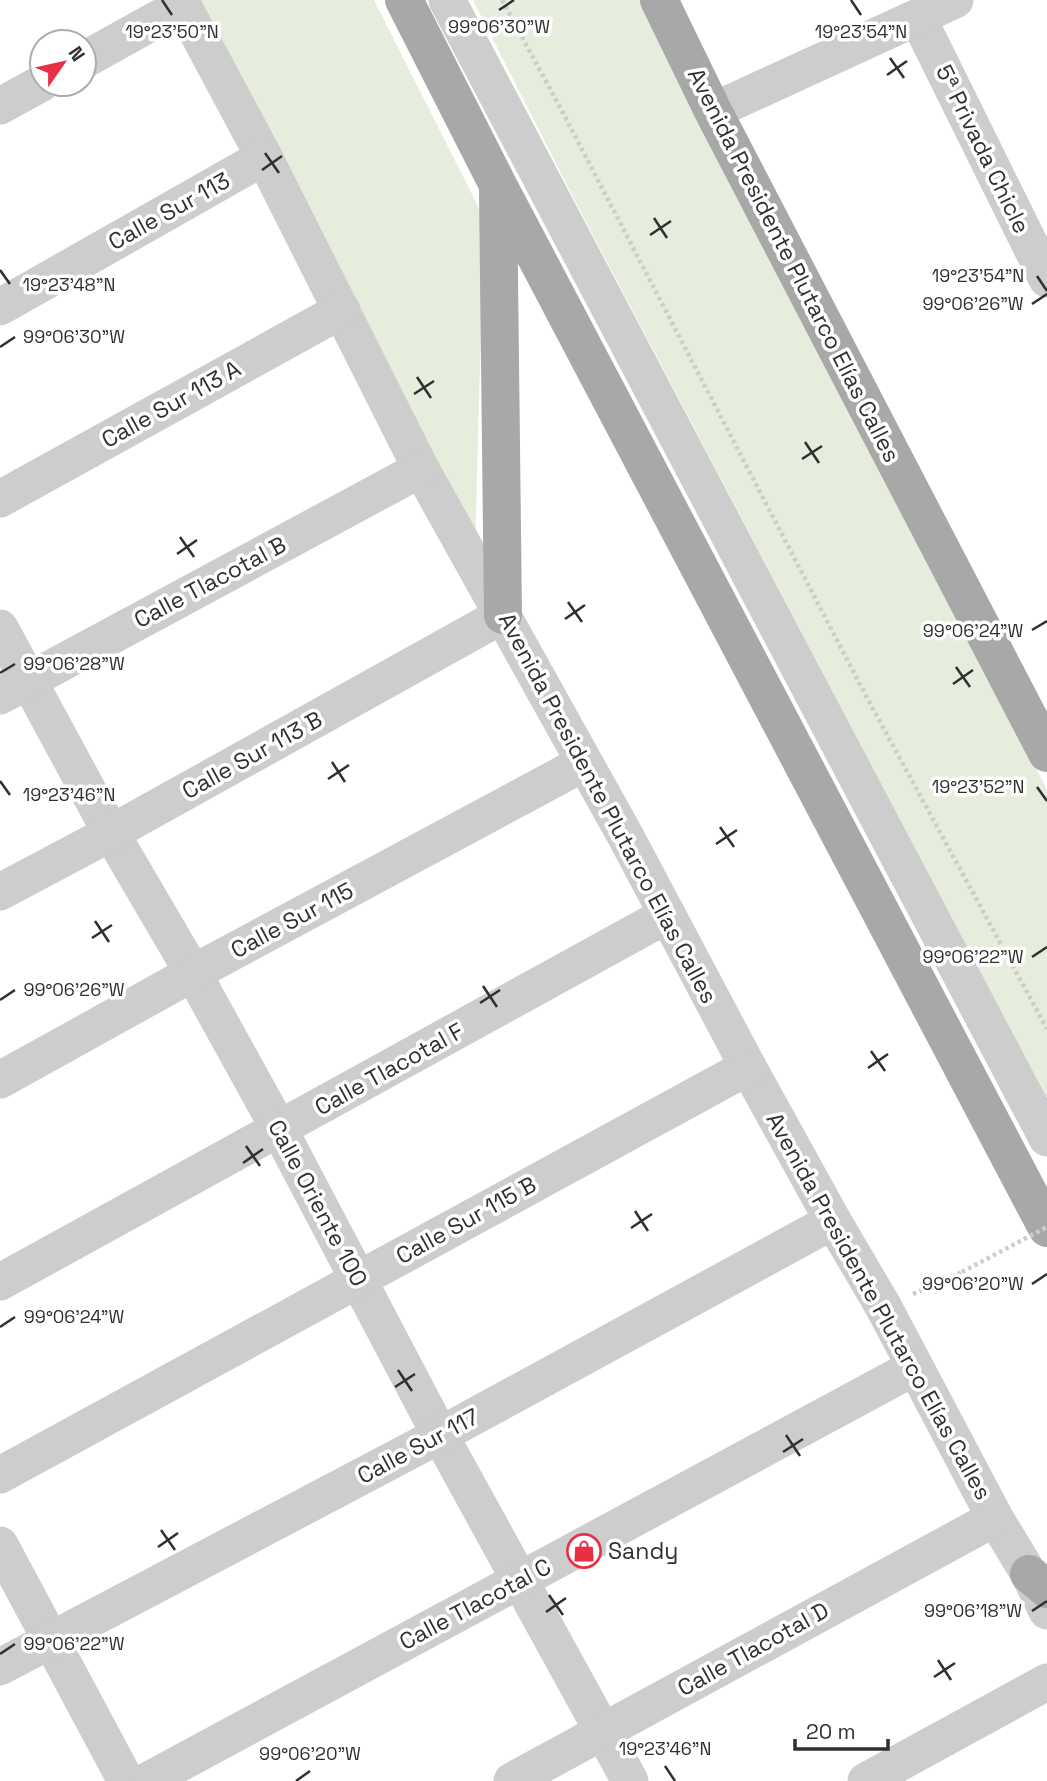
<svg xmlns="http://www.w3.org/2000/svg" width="1047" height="1781" font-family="'Space Grotesk',sans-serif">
	<rect width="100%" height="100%" fill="#fff"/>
	<g fill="#e6eddd">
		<path d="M196,0H374L484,218L475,551Z"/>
		<path d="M473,0H645L835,368L1047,790V1100L574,199Z"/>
	</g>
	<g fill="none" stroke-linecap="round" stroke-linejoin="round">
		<g stroke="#cdcdcd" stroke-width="4.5" stroke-dasharray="3.5 3.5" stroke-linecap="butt">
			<path d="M502,0L562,111L866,696L1047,1029"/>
			<path d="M913,1294L962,1272"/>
		</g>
		<g stroke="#cdcdcd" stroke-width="37">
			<path d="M180,0L264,157L421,469L626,837L748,1067L833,1221L883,1306L995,1518L1029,1574L1047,1611"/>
			<path d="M447,0L1047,1138"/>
			<path d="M918,18L1047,279"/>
			<path d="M84,60L183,5"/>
			<path d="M0,106L42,83"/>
			<path d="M713,111L955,0"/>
			<path d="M0,307L264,157"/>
			<path d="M0,499L342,310"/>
			<path d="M0,628L111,833L193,973L279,1129L440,1435L630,1781"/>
			<path d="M0,696L421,469"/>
			<path d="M0,892L111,833L503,615"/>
			<path d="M0,1080L193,973L584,763"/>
			<path d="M0,1282L667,915"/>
			<path d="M0,1475L748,1067"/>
			<path d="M0,1545L126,1781"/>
			<path d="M0,1667L440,1435L833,1221"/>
			<path d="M147,1781L915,1367"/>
			<path d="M512,1781L995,1518"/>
			<path d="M866,1781L1047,1682"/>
		</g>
		<g stroke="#a8a8a8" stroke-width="38">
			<path d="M404,0L498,185L1047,1228"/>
			<path d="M659,0L713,111L1047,753"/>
			<path d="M498,191L503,615"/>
			<path d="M1029,1574L1047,1589"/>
		</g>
		<path stroke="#cdcdcd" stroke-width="4.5" stroke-dasharray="3.5 3.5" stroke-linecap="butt" d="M962,1272L1047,1227"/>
	</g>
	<path fill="none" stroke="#303030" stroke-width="2.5" d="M162,0L172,15M851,0L861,15M499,10L514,0M890,58L904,78M887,75L907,61M265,153L279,173M262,170L282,156M654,218L667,238M650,235L671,221M0,270L10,284M1037,276L1047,291M1032,304L1047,294M0,347L15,337M417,377L431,398M414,394L434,381M805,442L819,463M802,459L822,446M180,537L194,557M177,554L197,540M568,602L582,622M565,619L585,605M1032,630L1047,621M956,667L970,687M0,673L15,664M953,684L973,670M332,762L345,782M328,779L349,765M0,781L10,795M1037,787L1047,801M720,827L734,847M716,844L737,830M95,921L109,942M92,938L112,925M1032,957L1047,947M483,986L497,1007M0,1000L15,990M480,1003L500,990M871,1051L885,1071M868,1068L888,1054M246,1146L260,1166M243,1163L263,1149M635,1211L648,1231M631,1228L652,1214M1032,1284L1047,1274M0,1327L15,1317M398,1370L412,1391M395,1387L415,1374M786,1435L800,1456M783,1452L803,1439M161,1530L175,1550M158,1547L178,1533M549,1595L563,1615M1032,1611L1047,1601M546,1612L566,1598M0,1654L15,1644M938,1660L951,1680M934,1677L955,1663M665,1766L675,1781M296,1781L310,1771"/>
	<defs>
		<g id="shop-ring" transform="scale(1.75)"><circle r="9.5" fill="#fff" stroke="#e92f44" stroke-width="1.5"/><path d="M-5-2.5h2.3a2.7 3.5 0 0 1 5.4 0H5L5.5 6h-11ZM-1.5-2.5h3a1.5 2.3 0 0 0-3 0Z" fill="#e92f44"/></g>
	</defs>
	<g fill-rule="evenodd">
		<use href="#shop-ring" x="584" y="1551"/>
	</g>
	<g text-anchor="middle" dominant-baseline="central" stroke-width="7" stroke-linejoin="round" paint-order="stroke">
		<g font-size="23" fill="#303030" stroke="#fff">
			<text transform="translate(983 149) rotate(64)">5ª Privada Chicle</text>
			<text transform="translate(169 211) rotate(-29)">Calle Sur 113</text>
			<text transform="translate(794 265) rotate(63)">Avenida Presidente Plutarco Elías Calles</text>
			<text transform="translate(171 404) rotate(-29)">Calle Sur 113 A</text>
			<text transform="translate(210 582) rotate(-28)">Calle Tlacotal B</text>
			<text transform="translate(252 755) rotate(-29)">Calle Sur 113 B</text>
			<text transform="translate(608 808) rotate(62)">Avenida Presidente Plutarco Elías Calles</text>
			<text transform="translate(292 920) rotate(-28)">Calle Sur 115</text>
			<text transform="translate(389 1069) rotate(-29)">Calle Tlacotal F</text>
			<text transform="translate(318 1203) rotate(62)">Calle Oriente 100</text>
			<text transform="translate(466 1220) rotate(-29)">Calle Sur 115 B</text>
			<text transform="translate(879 1306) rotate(61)">Avenida Presidente Plutarco Elías Calles</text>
			<text transform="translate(418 1446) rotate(-28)">Calle Sur 117</text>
			<text transform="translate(475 1604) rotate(-28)">Calle Tlacotal C</text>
			<text transform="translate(753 1649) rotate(-29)">Calle Tlacotal D</text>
		</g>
		<g font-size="23" fill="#303030" stroke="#fff" text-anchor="start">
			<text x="608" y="1551">Sandy</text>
		</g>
	</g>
	<g font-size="18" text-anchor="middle" fill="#303030" stroke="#fff" stroke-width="7" stroke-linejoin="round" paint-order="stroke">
		<text x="499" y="33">99°06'30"W</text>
		<text x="172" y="38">19°23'50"N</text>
		<text x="861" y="38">19°23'54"N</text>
		<text x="978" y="282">19°23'54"N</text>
		<text x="69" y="291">19°23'48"N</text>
		<text x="973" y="310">99°06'26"W</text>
		<text x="74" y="343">99°06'30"W</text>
		<text x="973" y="637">99°06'24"W</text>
		<text x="74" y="670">99°06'28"W</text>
		<text x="978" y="793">19°23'52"N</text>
		<text x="69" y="801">19°23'46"N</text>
		<text x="973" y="963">99°06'22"W</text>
		<text x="74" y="996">99°06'26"W</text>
		<text x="973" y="1290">99°06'20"W</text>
		<text x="74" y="1323">99°06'24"W</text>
		<text x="973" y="1617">99°06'18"W</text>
		<text x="74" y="1650">99°06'22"W</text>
		<text x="665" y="1755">19°23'46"N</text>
		<text x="310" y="1760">99°06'20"W</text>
	</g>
	<g transform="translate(63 63) rotate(56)"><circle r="33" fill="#ffffff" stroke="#acacac" stroke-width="2"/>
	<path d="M0-5L12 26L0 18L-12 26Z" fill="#e92f44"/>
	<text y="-10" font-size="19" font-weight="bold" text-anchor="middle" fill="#303030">N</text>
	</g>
	<path d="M795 1739v10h93v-10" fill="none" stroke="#303030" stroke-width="3.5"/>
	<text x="806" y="1739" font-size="21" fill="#303030" stroke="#ffffff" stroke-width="5" paint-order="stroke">20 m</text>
</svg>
